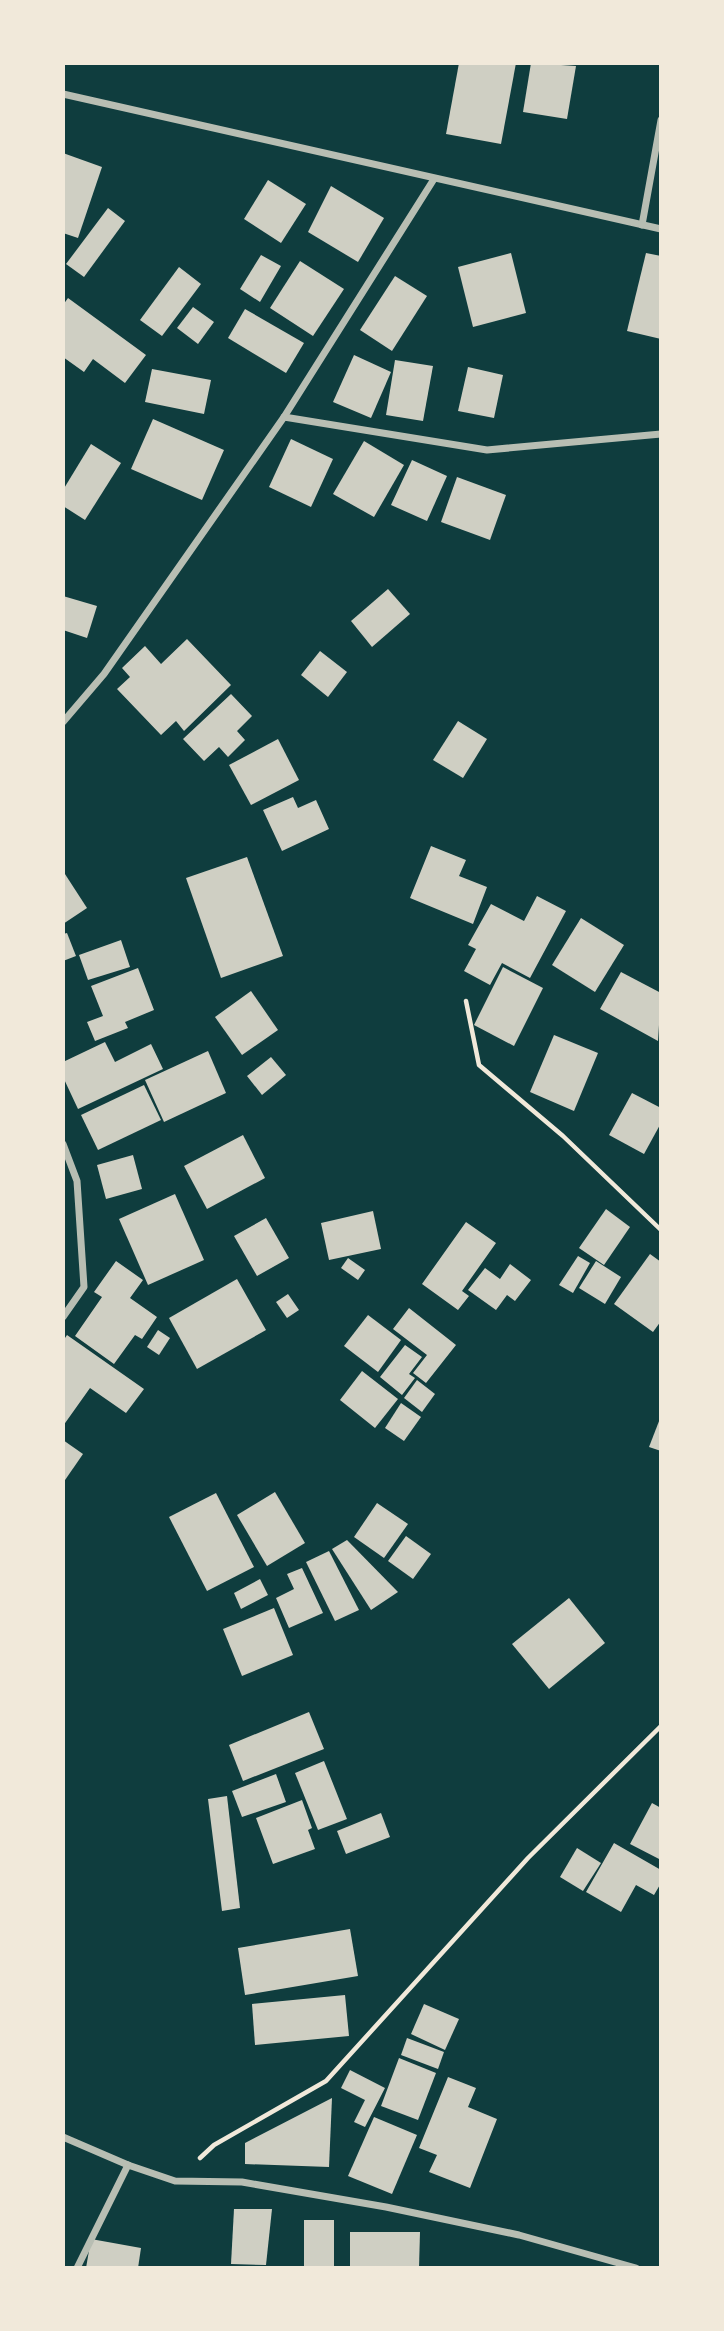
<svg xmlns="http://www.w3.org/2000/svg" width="724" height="2331" font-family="'Asap Condensed',sans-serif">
	<rect width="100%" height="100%" fill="#0f3d3e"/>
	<g fill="#cfcfc3">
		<path d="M459,63H516L501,144L446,134Z"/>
		<path d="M531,63L576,66L567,119L523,112Z"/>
		<path d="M63,153L102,167L78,238L63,233Z"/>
		<path d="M268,180L306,204L281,243L244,219Z"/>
		<path d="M331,186L384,218L358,262L308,232Z"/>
		<path d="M108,208L125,221L84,277L66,264Z"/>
		<path d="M511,253L526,313L473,327L458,267Z"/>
		<path d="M646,253L661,256V339L627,331Z"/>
		<path d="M261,255L281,266L260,302L240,289Z"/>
		<path d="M300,261L344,289L313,336L270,308Z"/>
		<path d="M179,267L201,284L162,336L140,320Z"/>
		<path d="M395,276L427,296L392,351L360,330Z"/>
		<path d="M68,298L146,355L125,383L93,359L84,372L63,357V305Z"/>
		<path d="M193,307L214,322L198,344L177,328Z"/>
		<path d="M245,309L304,343L286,373L228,338Z"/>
		<path d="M354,355L391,372L371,418L333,402Z"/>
		<path d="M395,360L433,366L423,421L386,415Z"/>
		<path d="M468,367L503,375L494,418L458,411Z"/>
		<path d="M152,369L211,380L204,414L145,402Z"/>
		<path d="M153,419L224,450L202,500L131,469Z"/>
		<path d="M291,439L333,459L311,507L269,487Z"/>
		<path d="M364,441L404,465L374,517L333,494Z"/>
		<path d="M91,444L121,463L85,520L63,506V490Z"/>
		<path d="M412,460L447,476L427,521L391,505Z"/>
		<path d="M457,477L506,495L490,540L441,522Z"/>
		<path d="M388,589L410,614L372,647L351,621Z"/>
		<path d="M63,596L97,606L87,638L63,630Z"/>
		<path d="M187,639L231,685L184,731L176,721L161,735L117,689L130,677L122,668L145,646L161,664Z"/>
		<path d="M320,651L347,672L328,697L301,675Z"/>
		<path d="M231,694L252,716L237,731L245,740L228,757L219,747L204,761L183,739Z"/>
		<path d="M458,721L487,739L463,778L433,760Z"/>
		<path d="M278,739L299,780L251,805L229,765Z"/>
		<path d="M293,797L298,808L316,800L329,829L282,851L263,810Z"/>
		<path d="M431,846L466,860L459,876L487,887L473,924L410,898Z"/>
		<path d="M247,857L283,956L221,978L186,878Z"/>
		<path d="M63,871L87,908L63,924Z"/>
		<path d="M537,896L566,911L530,978L502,963L490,985L464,971L476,949L468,945L491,904L524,921Z"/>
		<path d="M581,918L624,945L595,992L552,965Z"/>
		<path d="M67,933L76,956L63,961V934Z"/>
		<path d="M121,940L130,967L88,980L79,955Z"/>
		<path d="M503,967L543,988L514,1046L474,1025Z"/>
		<path d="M138,968L154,1010L125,1022L128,1028L95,1041L87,1022L103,1016L91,986Z"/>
		<path d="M621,972L661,993L658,1041L600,1009Z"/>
		<path d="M251,991L278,1030L242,1055L215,1017Z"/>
		<path d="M554,1035L598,1053L574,1111L530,1092Z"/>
		<path d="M105,1042L115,1062L151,1044L163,1069L78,1109L63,1077V1062Z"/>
		<path d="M208,1051L226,1093L164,1122L145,1080Z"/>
		<path d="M271,1057L286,1075L262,1095L247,1076Z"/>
		<path d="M144,1085L161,1120L98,1150L81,1115Z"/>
		<path d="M632,1093L661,1108V1123L644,1154L609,1135Z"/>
		<path d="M243,1135L265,1178L207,1209L184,1166Z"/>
		<path d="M133,1155L142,1189L106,1199L97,1165Z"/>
		<path d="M175,1194L204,1260L148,1285L119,1219Z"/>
		<path d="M606,1209L630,1227L604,1265L579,1248Z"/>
		<path d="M373,1211L381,1249L329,1260L321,1223Z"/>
		<path d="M266,1218L289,1258L257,1276L234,1236Z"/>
		<path d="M466,1222L496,1243L462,1291L469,1296L458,1310L422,1284Z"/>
		<path d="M650,1254L661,1262V1321L653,1332L614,1304Z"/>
		<path d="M578,1256L590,1263L573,1293L559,1285Z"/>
		<path d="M348,1258L365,1270L358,1280L341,1268Z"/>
		<path d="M116,1261L143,1280L130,1298L157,1317L142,1339L135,1335L114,1364L75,1336L102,1297L94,1292Z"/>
		<path d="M596,1261L621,1277L605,1304L579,1288Z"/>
		<path d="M510,1264L531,1280L515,1301L507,1295L496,1310L468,1290L485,1268L500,1279Z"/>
		<path d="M237,1279L266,1330L197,1369L169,1318Z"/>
		<path d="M288,1294L299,1310L287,1318L276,1302Z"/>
		<path d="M409,1308L456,1345L426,1383L413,1373L427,1355L393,1329Z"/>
		<path d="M368,1315L401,1340L378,1372L344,1346Z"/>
		<path d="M158,1330L170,1338L159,1355L147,1347Z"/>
		<path d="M67,1335L144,1389L126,1413L90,1388L63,1426V1341Z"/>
		<path d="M405,1345L422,1357L409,1374L415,1378L402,1395L380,1377Z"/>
		<path d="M362,1371L398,1399L375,1428L340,1400Z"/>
		<path d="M417,1380L435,1394L422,1412L404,1398Z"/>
		<path d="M401,1403L421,1417L404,1441L385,1428Z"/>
		<path d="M661,1416V1451L649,1447Z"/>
		<path d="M63,1440L83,1454L63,1483Z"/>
		<path d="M275,1492L305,1543L267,1566L237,1515Z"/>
		<path d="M216,1493L254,1567L207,1591L169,1517Z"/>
		<path d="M377,1503L408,1524L384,1558L354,1537Z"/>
		<path d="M406,1536L431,1554L413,1579L388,1561Z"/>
		<path d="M347,1540L398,1592L371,1610L332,1549Z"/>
		<path d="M329,1551L359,1610L335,1621L306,1562Z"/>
		<path d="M302,1568L323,1613L289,1628L276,1598L294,1589L287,1574Z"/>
		<path d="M260,1579L268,1595L241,1609L234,1593Z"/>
		<path d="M569,1598L605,1643L549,1689L512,1644Z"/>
		<path d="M274,1608L293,1655L242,1676L223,1629Z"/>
		<path d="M309,1712L324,1749L243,1781L229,1745Z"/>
		<path d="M324,1761L347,1819L318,1830L295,1773Z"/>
		<path d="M276,1774L286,1802L242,1817L232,1791Z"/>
		<path d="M227,1796L240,1908L222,1911L208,1799Z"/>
		<path d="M302,1800L312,1828L308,1830L315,1849L273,1864L256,1818Z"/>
		<path d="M652,1803L661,1808V1860L630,1844Z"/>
		<path d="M381,1813L390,1837L346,1854L337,1831Z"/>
		<path d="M614,1843L661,1870V1883L654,1895L636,1885L621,1912L586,1892Z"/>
		<path d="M577,1848L601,1863L583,1891L560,1877Z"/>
		<path d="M350,1929L358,1976L245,1995L238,1948Z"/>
		<path d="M345,1995L349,2036L255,2045L252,2004Z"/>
		<path d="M424,2004L459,2019L445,2050L411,2034Z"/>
		<path d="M407,2038L444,2052L438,2069L401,2055Z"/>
		<path d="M399,2058L436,2073L418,2120L381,2106Z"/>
		<path d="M350,2070L385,2088L365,2127L354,2122L365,2100L341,2088Z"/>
		<path d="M448,2077L476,2088L468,2107L497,2119L470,2188L429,2172L437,2155L419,2148Z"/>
		<path d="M332,2098L329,2167L245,2164V2143Z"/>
		<path d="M374,2117L417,2135L392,2194L348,2176Z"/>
		<path d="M234,2209H272L266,2265L231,2264Z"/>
		<path d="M304,2220H334V2268L304,2267Z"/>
		<path d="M350,2232H420L419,2268H350Z"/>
		<path d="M91,2239L141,2248L138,2268H86Z"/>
	</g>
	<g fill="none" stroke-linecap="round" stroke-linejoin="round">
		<g stroke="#f1e9da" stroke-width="4.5">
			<path d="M466,1001L479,1065L563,1136L661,1230"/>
			<path d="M200,2158L214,2145L326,2081L528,1858L661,1726"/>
		</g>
		<g stroke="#b8beb3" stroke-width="7">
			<path d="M63,94L661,229"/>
			<path d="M642,225L661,120"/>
			<path d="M284,417L487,450L661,434"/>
			<path d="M63,722L104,674L284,417L434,179"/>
			<path d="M63,1144L77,1181L84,1287L63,1317"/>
			<path d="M63,2137L128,2165L175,2181L242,2182L386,2207L519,2235L636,2268"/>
			<path d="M77,2268L128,2165"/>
		</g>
	</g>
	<rect width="724" height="2331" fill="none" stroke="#f1e9da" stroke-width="130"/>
</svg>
